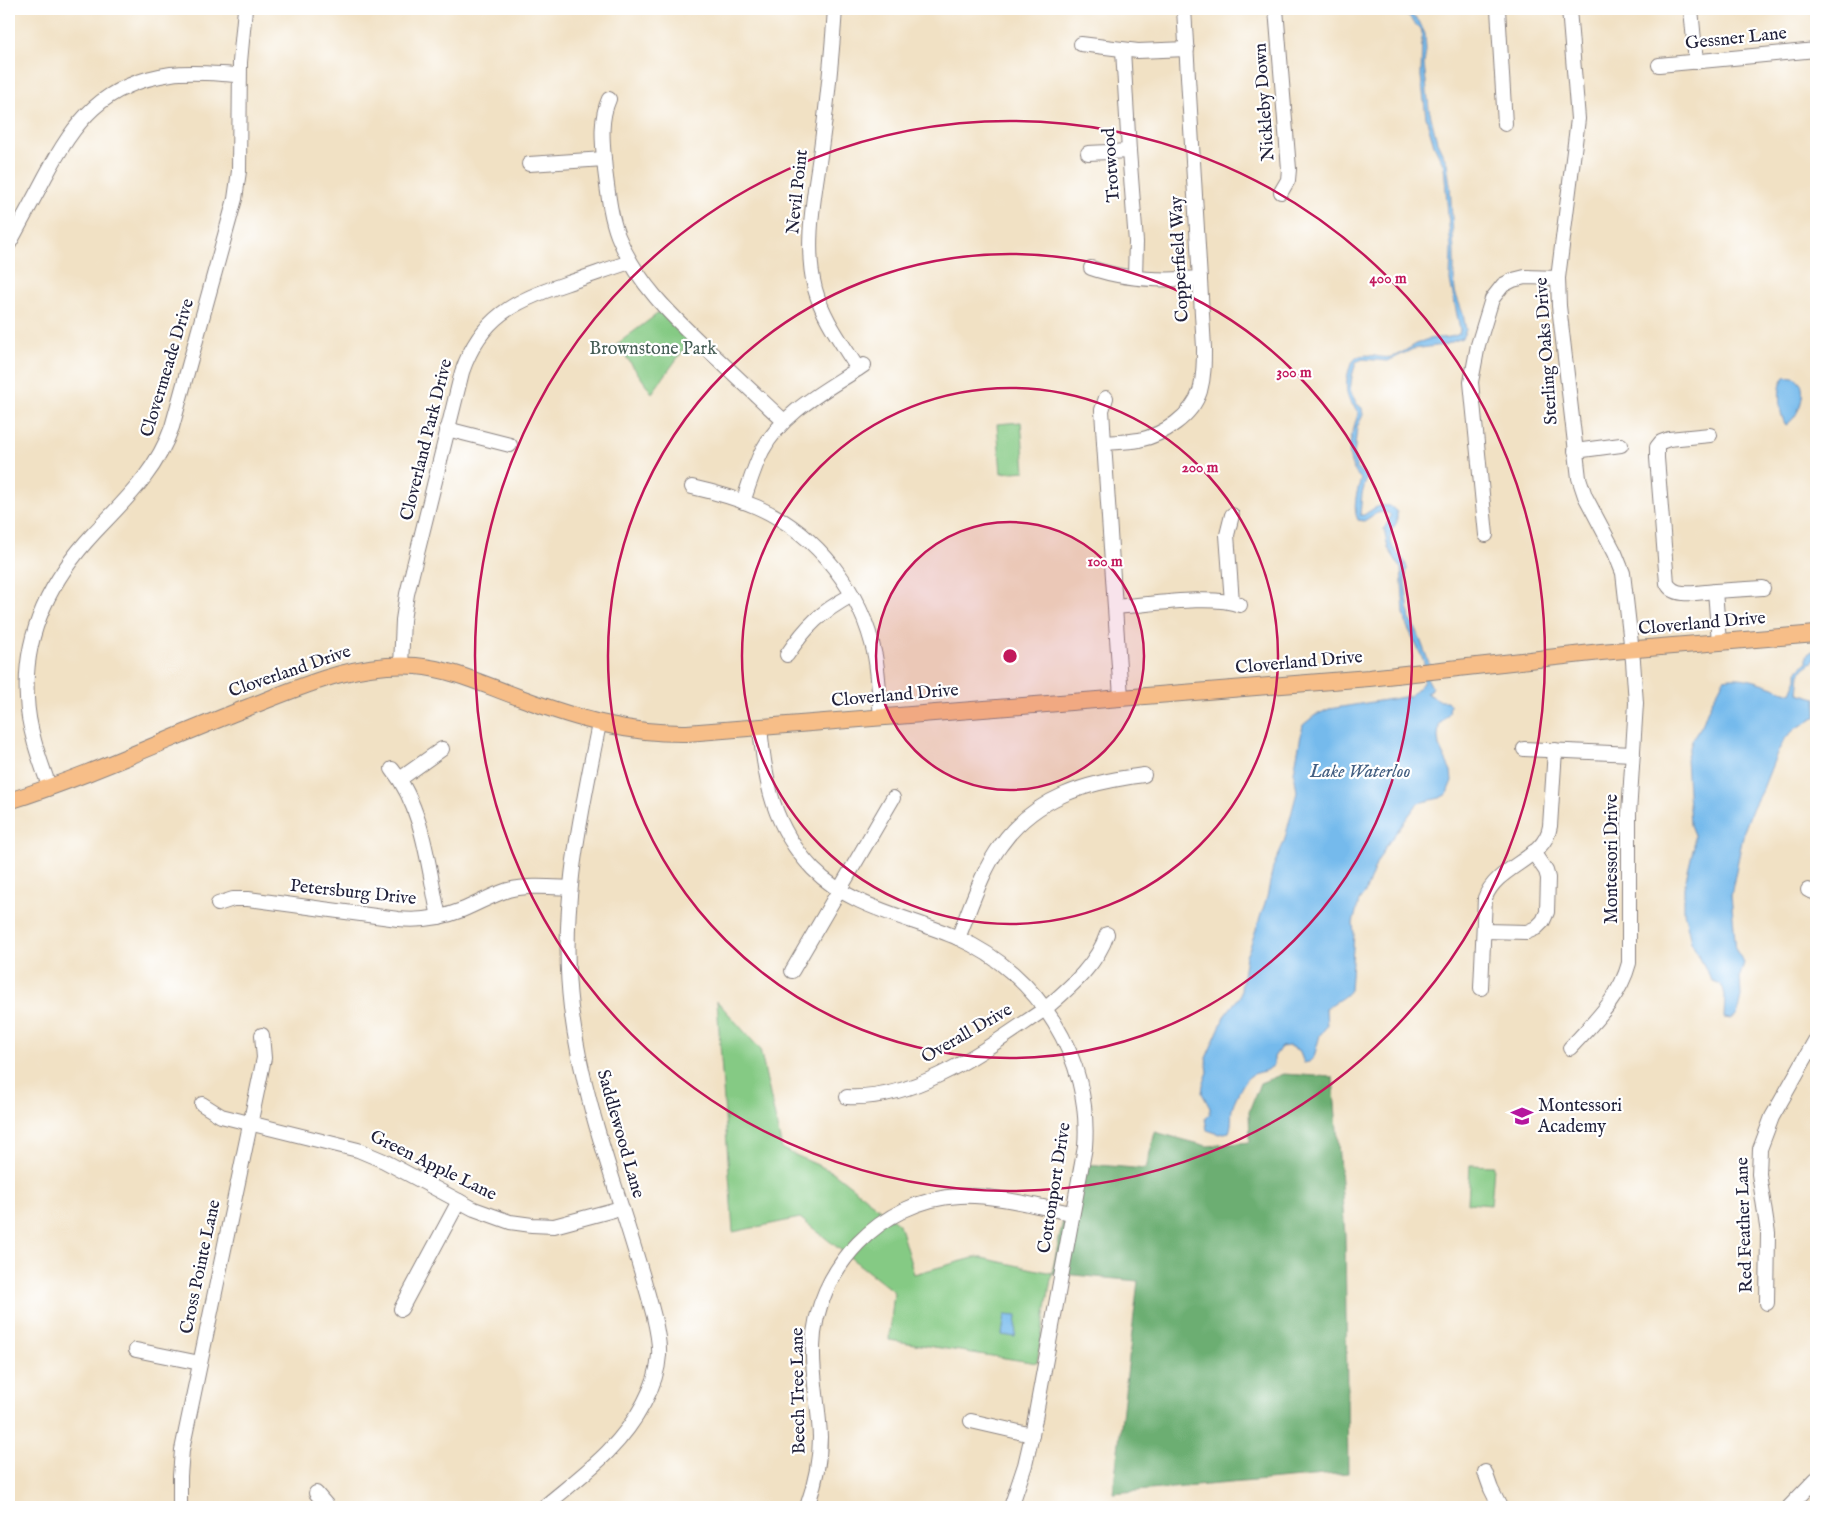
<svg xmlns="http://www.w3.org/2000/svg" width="1825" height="1516" font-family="'IM FELL English',serif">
	<rect width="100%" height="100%" fill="#fff"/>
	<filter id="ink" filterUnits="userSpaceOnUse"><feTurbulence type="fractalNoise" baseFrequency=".02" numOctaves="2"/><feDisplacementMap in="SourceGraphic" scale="10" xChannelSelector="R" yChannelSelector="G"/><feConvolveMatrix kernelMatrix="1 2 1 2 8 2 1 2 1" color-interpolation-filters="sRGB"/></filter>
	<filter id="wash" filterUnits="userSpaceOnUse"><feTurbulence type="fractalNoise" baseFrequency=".0096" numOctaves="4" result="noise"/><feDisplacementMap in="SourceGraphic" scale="20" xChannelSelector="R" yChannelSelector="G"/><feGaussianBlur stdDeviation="1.12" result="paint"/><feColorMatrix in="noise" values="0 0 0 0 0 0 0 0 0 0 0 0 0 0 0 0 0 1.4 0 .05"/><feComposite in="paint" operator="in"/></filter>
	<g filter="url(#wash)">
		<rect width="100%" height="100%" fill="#f1e1c4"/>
		<g fill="#85ca84" stroke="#547660">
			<path d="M660,312L690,341L652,393L617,344Z"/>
			<path d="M1021,422L1025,471L1001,473L997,424Z"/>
			<path d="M717,1001L760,1049L782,1149L833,1172L899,1224L914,1274L977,1257L1052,1273L1037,1363L889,1340L894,1292L800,1218L733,1232Z"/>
			<path d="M1470,1165L1494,1166L1491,1205L1468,1203Z"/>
		</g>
		<path fill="#6cae72" stroke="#476856" d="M1283,1074L1333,1077L1345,1235L1348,1473L1113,1493L1138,1281L1052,1273L1075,1163L1146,1169L1155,1132L1207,1146L1250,1142L1249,1111L1260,1083Z"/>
		<g fill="#75baec" stroke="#4c6e94">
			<path d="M1391,9H1400L1412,16L1419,21L1425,34L1426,50L1424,64L1429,109L1437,142L1447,163L1450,185L1454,252V277L1455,292L1463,314L1466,330L1462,338L1444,345L1413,349L1388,361L1363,359L1356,362L1352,376L1350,391L1357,404L1362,408L1363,415L1357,427L1354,456L1357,469L1367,477L1362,494L1360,515H1364C1373,509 1378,504 1390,506L1397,512V522L1391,531V542L1393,548L1405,562L1407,568L1405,582L1410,621L1417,631L1429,663L1427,678L1432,687L1429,692L1426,693L1441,701H1447L1450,705L1449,713L1439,725L1438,737L1439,746L1451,771L1452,781L1449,788L1447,794L1440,798L1418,803L1386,846L1377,862L1365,893L1359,901L1353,923L1354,934L1350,990C1344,999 1334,1001 1326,1009L1327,1026L1320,1035L1314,1057L1309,1062L1304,1063L1299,1050L1289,1046L1281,1047L1274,1057V1065C1264,1074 1256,1071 1249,1077C1243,1082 1236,1097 1233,1105C1230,1114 1233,1123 1229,1132L1219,1134L1207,1130L1205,1118L1210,1114V1108L1202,1093L1203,1085L1208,1072L1206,1058L1225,1015L1240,996L1246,956L1250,947L1267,897L1273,867L1284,842L1297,792L1294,772L1303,725L1314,716L1329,709L1410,696L1423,683L1425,668L1423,659L1407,626L1404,613L1401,568L1388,548L1384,529L1391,516L1388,513C1377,510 1373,516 1364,521L1358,520C1352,508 1357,491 1361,479C1346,464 1348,447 1354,427C1355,422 1358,417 1358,412C1355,407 1350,403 1348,397C1344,386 1348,359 1360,356C1370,353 1381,359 1391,357C1404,354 1415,342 1429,339C1440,337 1449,339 1459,334L1460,330L1450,280L1451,249L1444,166L1434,145L1426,117L1421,76L1422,37L1420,29L1409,17Z"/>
			<path d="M1785,377C1812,372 1804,414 1786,425C1779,416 1776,385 1785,377Z"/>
			<path d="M1812,651L1816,652L1814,661L1804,668L1800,674L1798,693L1816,698V717L1795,729L1785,739L1777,753L1764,786L1753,807L1744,831L1731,895L1736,950L1744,963L1740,976L1741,997L1737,1015L1731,1019L1724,1018L1725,995L1723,989L1720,985L1713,982L1691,942L1684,912V887L1694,846V835L1690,825L1686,759L1692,740L1702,725L1707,711L1724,679C1747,674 1770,687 1791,693L1797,679V671L1807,662V655Z"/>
			<path d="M1005,1315L1017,1316L1015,1337L1002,1335Z"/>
		</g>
	</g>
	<g filter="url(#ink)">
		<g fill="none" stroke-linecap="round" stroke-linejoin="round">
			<g stroke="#8a8280" stroke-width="16">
				<g id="minor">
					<path d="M835,9C832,53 828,97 822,141C816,189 803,242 815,289C823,318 842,343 858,369"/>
					<path d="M1276,9L1289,169L1288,180L1281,192"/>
					<path d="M1498,9L1505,124"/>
					<path d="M1569,9L1578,119L1558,278L1559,306L1579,478L1585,496L1615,553L1623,573L1633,661L1636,703L1629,814V963C1620,998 1593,1023 1570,1048"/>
					<path d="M1691,9L1696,62"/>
					<path d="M1081,44L1138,51L1187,49"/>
					<path d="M1123,50L1129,151L1136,242L1135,277"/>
					<path d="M1659,65L1816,50"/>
					<path d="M609,99C599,121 603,146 605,170C608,192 610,215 618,236C637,284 673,317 709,351C734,374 759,398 784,421"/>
					<path d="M1088,153L1129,151"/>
					<path d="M529,164L604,159"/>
					<path d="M9,244C21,222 33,200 45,177C75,121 102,84 171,74C193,71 216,74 239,75"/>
					<path d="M1091,268C1125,280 1164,281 1200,278"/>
					<path d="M1106,398L1102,410L1104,443L1121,697"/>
					<path d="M447,429L510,445"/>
					<path d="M1710,435L1669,439L1661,442L1657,447V458L1667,583C1674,599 1700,592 1715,591L1719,642"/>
					<path d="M1104,443C1115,442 1127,442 1139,440C1163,435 1192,416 1200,391C1204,377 1204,363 1204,348L1184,9"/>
					<path d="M1575,451L1621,445"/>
					<path d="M692,487C714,492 736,498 757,507C818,534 862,592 875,656C879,676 879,697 881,717"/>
					<path d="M743,502C749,485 754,467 762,451C784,410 827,390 864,365"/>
					<path d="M1486,535L1471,382L1478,345L1492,299L1503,285L1513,280L1525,277L1558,278"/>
					<path d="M1715,591L1763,588"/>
					<path d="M1232,602L1227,535L1232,515"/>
					<path d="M1116,607C1147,605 1213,594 1240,605"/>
					<path d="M787,655C807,625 821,612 852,595"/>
					<path d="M401,666L403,620L407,594L462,372C481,317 514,301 565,284C587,277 608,269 630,262"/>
					<path d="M760,727C765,782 773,827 813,869C851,908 910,917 958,938C1039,974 1092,1059 1085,1147L1032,1435L1025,1465L1011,1507"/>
					<path d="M1524,749L1633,754"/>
					<path d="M392,769C424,809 428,868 439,917"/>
					<path d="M400,779L442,749"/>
					<path d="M49,786C39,758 28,728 27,698C23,634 51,579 94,533C126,499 156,472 172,427L235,199L239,171L240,62L245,9"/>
					<path d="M1808,890L1816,893"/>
					<path d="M218,904L233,899H248L398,919C419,921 442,918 462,910C477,904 492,895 508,890C528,885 549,887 569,888"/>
					<path d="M1484,931L1527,932L1536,928L1543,921L1547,912L1548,878L1546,871L1533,852"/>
					<path d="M958,938C970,909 982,870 1001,845C1036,796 1088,782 1144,775"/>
					<path d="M792,971L893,798"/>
					<path d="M1481,988L1485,898C1497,865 1545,860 1550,826L1555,750"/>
					<path d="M847,1097C919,1101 988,1047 1045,1009C1069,988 1097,965 1107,934"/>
					<path d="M202,1104L221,1116L358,1150L384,1161L474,1209L510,1222L532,1225L554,1226L621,1208"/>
					<path d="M1767,1303L1768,1233L1759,1174L1760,1149L1772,1117L1816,1039"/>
					<path d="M401,1309L459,1201"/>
					<path d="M136,1350L200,1363"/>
					<path d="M971,1421L1032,1435"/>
					<path d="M1485,1472L1491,1489L1500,1507"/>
					<path d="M316,1493L328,1507"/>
					<path d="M180,1507V1476L182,1450L264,1058L262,1035"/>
					<path d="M544,1507C583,1474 619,1450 644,1403C652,1388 658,1372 659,1355C660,1343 657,1330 654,1317C628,1214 584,1114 571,1008C559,911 580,818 599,724"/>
					<path d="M807,1507C815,1484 820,1462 820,1437C819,1407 812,1377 813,1347C815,1269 882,1199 960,1196C993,1194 1039,1207 1072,1213"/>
					<path d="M1789,1507L1816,1479"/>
				</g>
			</g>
			<g stroke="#8a8280" stroke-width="18">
				<path id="major" d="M9,801C91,775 169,738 249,707C305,685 355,662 416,666C453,669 487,686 521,698C575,718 628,734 687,733L1369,678L1601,652L1816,634"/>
			</g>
			<use href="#minor" stroke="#fff" stroke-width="14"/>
			<use href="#major" stroke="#f7be88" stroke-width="16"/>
		</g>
	</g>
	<circle cx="1010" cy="656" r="134" fill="#c2185b" fill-opacity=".12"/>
	<g fill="none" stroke="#c2185b" stroke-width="2.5">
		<circle cx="1010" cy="656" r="134"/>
		<circle cx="1010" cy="656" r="268"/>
		<circle cx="1010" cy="656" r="402"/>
		<circle cx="1010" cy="656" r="535"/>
	</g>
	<defs>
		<g id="school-bare" transform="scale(1.725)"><path d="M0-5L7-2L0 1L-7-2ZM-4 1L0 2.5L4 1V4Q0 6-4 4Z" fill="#b5179e" stroke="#fff" stroke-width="2.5" paint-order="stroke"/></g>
	</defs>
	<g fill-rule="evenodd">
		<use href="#school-bare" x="1522" y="1116"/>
	</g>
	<g text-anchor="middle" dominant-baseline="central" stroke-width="4.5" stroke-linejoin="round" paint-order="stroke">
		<g font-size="18" fill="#22223b" stroke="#fff">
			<text transform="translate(1736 39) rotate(-6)">Gessner Lane</text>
			<text transform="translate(1265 102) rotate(-94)">Nickleby Down</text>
			<text transform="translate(1112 165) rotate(-94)">Trotwood</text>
			<text transform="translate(798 192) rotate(-84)">Nevil Point</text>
			<text transform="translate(1180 259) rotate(-93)">Copperfield Way</text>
			<text transform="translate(1547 351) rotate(-94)">Sterling Oaks Drive</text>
			<text transform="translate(168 368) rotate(-73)">Clovermeade Drive</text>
			<text transform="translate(427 440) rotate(-76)">Cloverland Park Drive</text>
			<text transform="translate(1702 624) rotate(-5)">Cloverland Drive</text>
			<text transform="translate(1299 663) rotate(-5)">Cloverland Drive</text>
			<text transform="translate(290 672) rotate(-19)">Cloverland Drive</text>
			<text transform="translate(895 696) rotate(-5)">Cloverland Drive</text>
			<text transform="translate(1612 859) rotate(-90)">Montessori Drive</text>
			<text transform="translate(353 893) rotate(6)">Petersburg Drive</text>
			<text transform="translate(967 1034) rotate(-30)">Overall Drive</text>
			<text transform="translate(620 1134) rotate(74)">Saddlewood Lane</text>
			<text transform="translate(433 1166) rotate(26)">Green Apple Lane</text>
			<text transform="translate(1055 1188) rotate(-81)">Cottonport Drive</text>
			<text transform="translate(1745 1225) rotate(-92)">Red Feather Lane</text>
			<text transform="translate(201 1267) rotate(-78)">Cross Pointe Lane</text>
			<text transform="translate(799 1391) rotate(-91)">Beech Tree Lane</text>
		</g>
		<g font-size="18" fill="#455d55" stroke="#fff">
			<text x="653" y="349">Brownstone Park</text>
		</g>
		<g font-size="18" fill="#22223b" stroke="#fff" text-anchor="start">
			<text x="1538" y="1106">Montessori<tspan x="1538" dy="21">Academy</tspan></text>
		</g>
		<g font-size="19" font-style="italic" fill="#435f82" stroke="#fff">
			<text x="1360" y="772">Lake Waterloo</text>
		</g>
	</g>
	<circle cx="1010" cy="656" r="8" fill="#c2185b" stroke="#fff" stroke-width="2.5"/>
	<g font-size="15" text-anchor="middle" font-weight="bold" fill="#c2185b" stroke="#fff" stroke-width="4.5" stroke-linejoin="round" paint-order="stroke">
		<text x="1388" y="283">400 m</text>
		<text x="1294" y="377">300 m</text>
		<text x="1200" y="472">200 m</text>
		<text x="1105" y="566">100 m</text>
	</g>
	<rect width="1825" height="1516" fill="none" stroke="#fff" stroke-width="30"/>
</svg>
